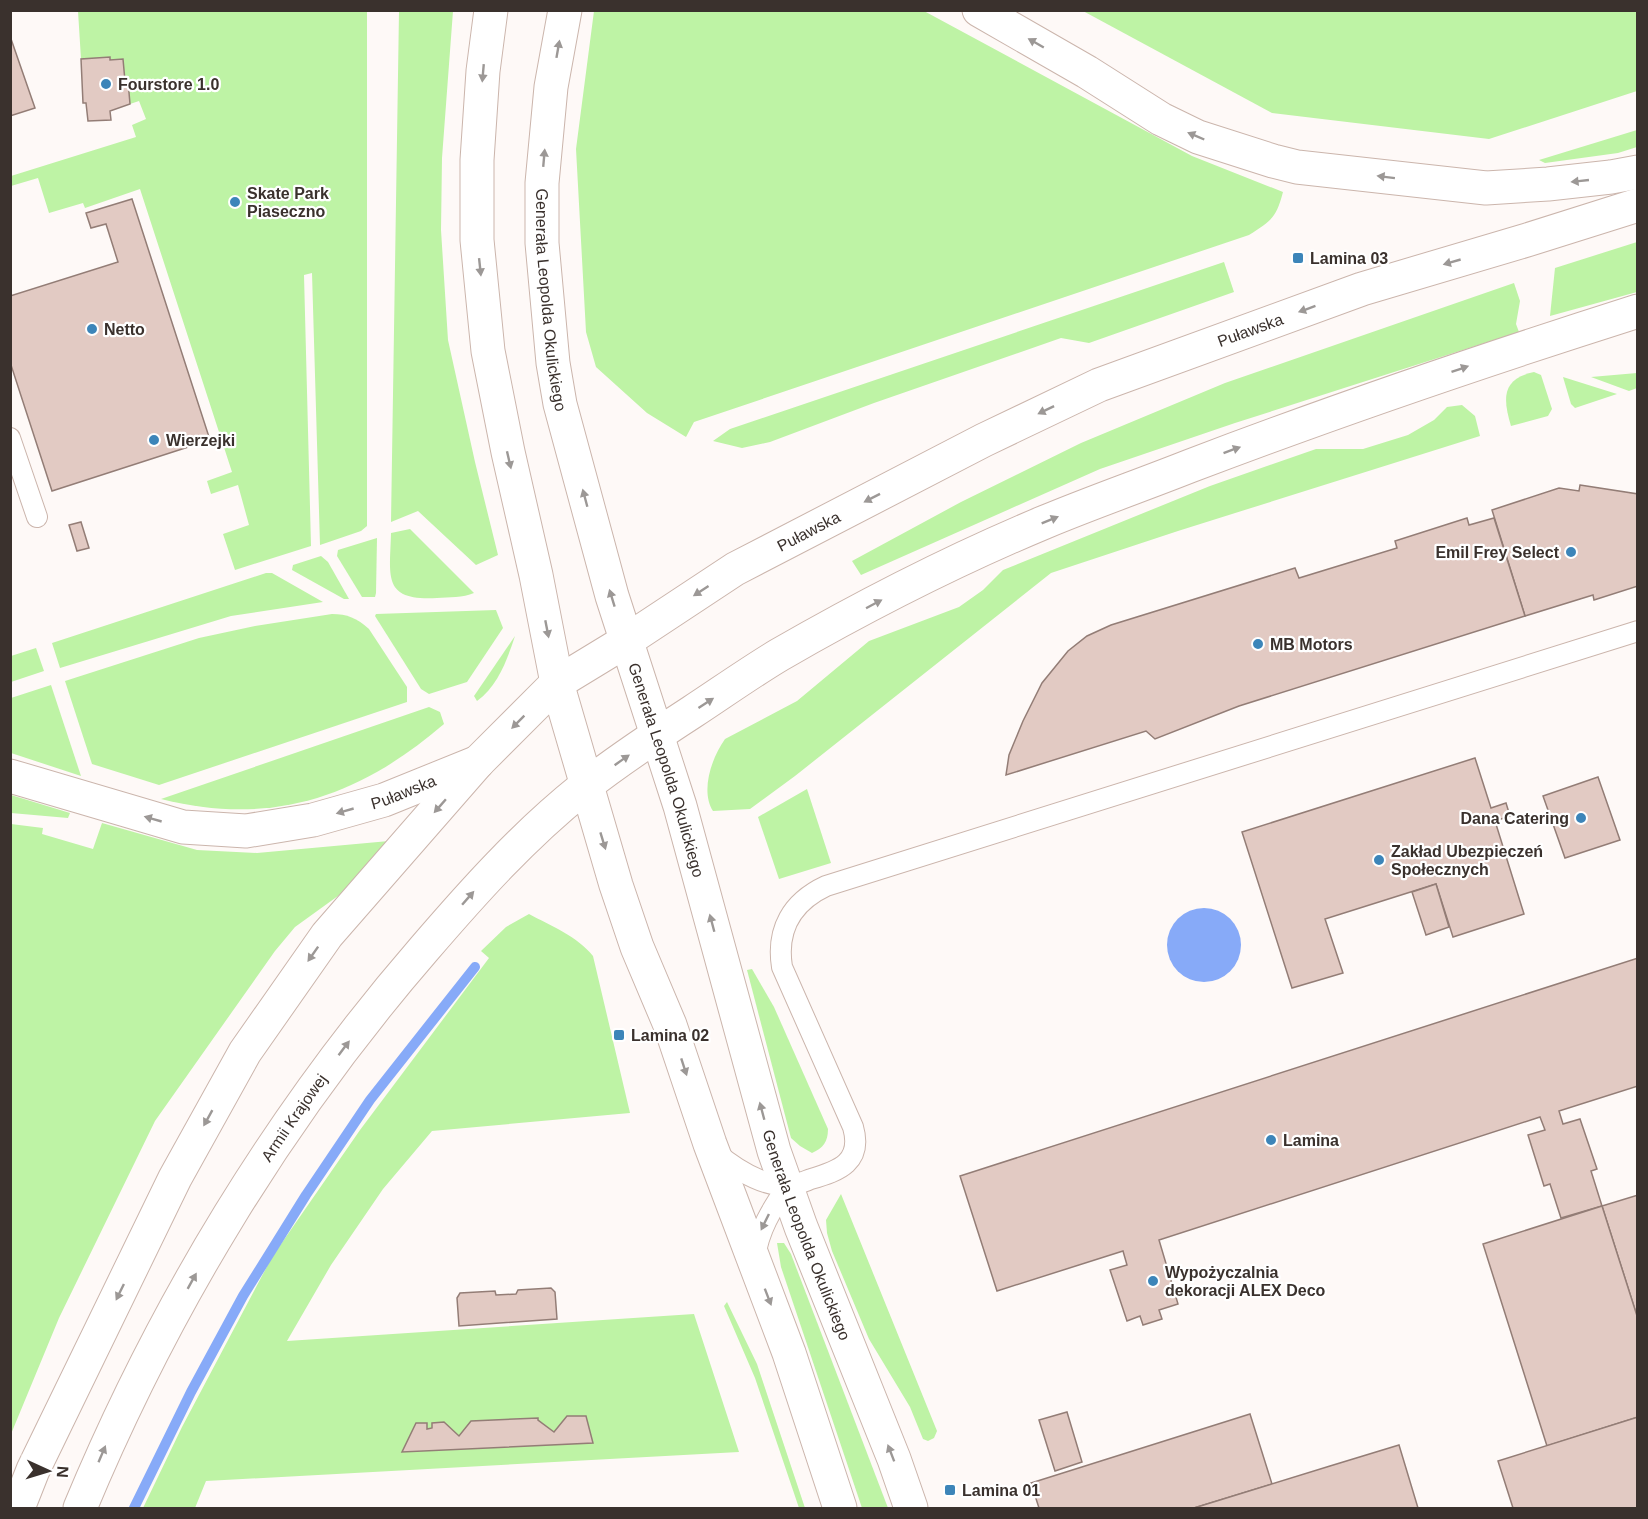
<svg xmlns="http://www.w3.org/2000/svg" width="1648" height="1519" font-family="Arial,sans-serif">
	<rect width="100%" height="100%" fill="#fef9f7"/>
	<g fill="#bef3a5">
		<path d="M78,11H367V526L361,531L320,545L312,273L304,275L311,546L235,570L223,534L249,525L238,485L211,494L207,481L232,472L140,189L85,208L83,203L49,213L38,178L11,186V176L136,137L132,125L146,119L139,101L130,104L128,81H125L123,59L110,60V57L81,59Z"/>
		<path d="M399,11H453L442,158L441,230L448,340L475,462L498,555L476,565L418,511L391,522Z"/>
		<path d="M594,11H924L1192,156L1283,192C1276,218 1272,220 1249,235L694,422L686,437L647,413L596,367L586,332L576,149Z"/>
		<path d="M1083,11H1637V91L1489,139L1272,113Z"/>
		<path d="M1637,130V147L1618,153L1545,163L1539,160Z"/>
		<path d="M1637,242V292L1550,316L1555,268Z"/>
		<path d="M1224,262L1234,292L1089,343L1061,338L874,403L770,442L742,448L713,441L730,429Z"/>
		<path d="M1514,283L1520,301L1516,324L1519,332L1235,423L1100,469L861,575L852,561L961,502L1081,443L1225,383Z"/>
		<path d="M1534,372L1541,375L1552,409L1548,416L1511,426C1503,399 1501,379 1534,372Z"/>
		<path d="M1637,373V388L1629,391L1591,377Z"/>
		<path d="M1563,377L1617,394L1575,408L1571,404Z"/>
		<path d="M1462,405L1475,416L1480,436L1178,531L1051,573L795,776L750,809L713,811C700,791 712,757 725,739L797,701L869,641L959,607L983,590L1003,570L1210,486L1316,449H1363L1408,435L1434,420L1447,407Z"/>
		<path d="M410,529L474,593C463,598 449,597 437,598C382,601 390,577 391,533Z"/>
		<path d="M377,538L376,593L375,597H362L337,556L338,550Z"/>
		<path d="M321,556L328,562L349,599H344L292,570L293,565Z"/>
		<path d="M266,573H272L323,602L231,616L60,668L52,643Z"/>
		<path d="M496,610L503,628L467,682L429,694L421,689L375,616L376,614Z"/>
		<path d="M332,614C347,614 357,618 369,629L407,687V702L159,785L92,764L65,681L199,638L255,626Z"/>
		<path d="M515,636C507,660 498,686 477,701L474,696Z"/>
		<path d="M36,648L44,671L11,682V656Z"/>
		<path d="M51,685L81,776L11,753V698Z"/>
		<path d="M429,707L440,712L444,724C359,797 272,827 161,799Z"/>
		<path d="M807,789L831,863L779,879L758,817Z"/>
		<path d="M11,795L70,813L68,818L11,813Z"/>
		<path d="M102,823L197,850L257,853L389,841L349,888L295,927L275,951L155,1121L59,1318L11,1434V824L43,828L42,834L93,849Z"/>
		<path d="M529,914C551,926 577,936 593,956L630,1113L432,1131L383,1189L331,1265L287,1341L694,1314L739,1452L206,1481L195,1508H143L182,1427L272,1257L360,1130L489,958L481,951L506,927Z"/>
		<path d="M752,969L774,1007L828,1129C828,1142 823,1148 812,1153L800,1146L791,1138L747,970Z"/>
		<path d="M841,1194L937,1431L934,1438L928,1441L923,1439L910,1407L869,1339L832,1251L827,1233L826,1220Z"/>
		<path d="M777,1243H784L791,1254L888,1508H862L781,1267Z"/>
		<path d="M727,1302L757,1364L805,1508H799L755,1378L724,1306Z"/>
	</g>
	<circle fill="#87aaf8" cx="1204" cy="945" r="37"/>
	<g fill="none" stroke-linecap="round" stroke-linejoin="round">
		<path stroke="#87aaf8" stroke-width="10" d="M134,1508L191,1392L243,1296L306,1195L370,1100L475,967"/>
	</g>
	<g fill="#e2cac3" stroke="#937d76" stroke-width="1.5">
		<path d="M10,36L35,108L10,116Z"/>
		<path d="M110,57V60L123,59L125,81H128L130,104L110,111L111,120L88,121L86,103H83L81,59Z"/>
		<path d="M132,199L210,440L52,491L10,362V296L118,262L106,224L91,228L86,213Z"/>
		<path d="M1580,485L1638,494V586L1594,600L1593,595L1525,616L1492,510L1559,488L1579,491Z"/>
		<path d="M1467,518L1469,525L1494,518L1525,616L1239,706L1155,739L1146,731L1006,775L1009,755L1023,721L1042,683L1068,651L1087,636L1111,625L1295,568L1299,578L1397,548L1395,541Z"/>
		<path d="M81,522L89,548L77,551L69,525Z"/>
		<path d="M1475,758L1491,808L1506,803L1510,816L1495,821L1524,914L1453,937L1436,884L1325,919L1343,973L1292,988L1242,832Z"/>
		<path d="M1598,777L1620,840L1565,858L1543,796Z"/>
		<path d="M1436,884L1449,927L1426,935L1412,892Z"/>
		<path d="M1638,958V1086L1559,1111L1563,1124L1580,1119L1597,1169L1591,1171L1602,1206L1561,1218L1550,1184L1544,1186L1528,1135L1545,1130L1540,1117L1159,1240L1178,1304L1159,1310L1162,1319L1143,1325L1140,1316L1127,1321L1110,1270L1127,1265L1123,1251L997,1291L960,1176Z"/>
		<path d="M1638,1195V1319L1602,1206Z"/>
		<path d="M1602,1206L1638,1319V1417L1547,1446L1483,1244Z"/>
		<path d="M551,1288L555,1292L557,1319L459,1326L457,1298L460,1293L495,1291L496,1295L516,1294L518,1290Z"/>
		<path d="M1067,1412L1082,1462L1055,1471L1039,1420Z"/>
		<path d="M1250,1414L1272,1484L1194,1508H1039L1031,1483Z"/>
		<path d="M567,1416H586L593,1443L402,1452L416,1423H427V1429L432,1428V1423L444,1422L459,1436L471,1421L538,1418V1420L554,1432Z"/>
		<path d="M1638,1417V1508H1513L1498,1461Z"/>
		<path d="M1399,1445L1418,1508H1194L1330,1466Z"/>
	</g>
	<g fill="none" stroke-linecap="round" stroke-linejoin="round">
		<g stroke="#cbb5ac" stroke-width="22">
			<g id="service">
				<path d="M10,438L37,517"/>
				<path d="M715,1152C734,1168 759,1184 784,1186C792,1187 803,1182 811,1179C839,1171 863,1162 853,1127L782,967C776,929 792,902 826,886L1638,631"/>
				<path d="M755,1257C759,1230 771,1210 787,1187"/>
			</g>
		</g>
		<g stroke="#cbb5ac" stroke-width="35">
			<g id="minor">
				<path id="s1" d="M10,776L183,827L246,831L313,820L384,800L478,762"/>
			</g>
		</g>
		<g stroke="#cbb5ac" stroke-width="35">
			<g id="secondary">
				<path d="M491,10L483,71L477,160V240L488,351L508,452L536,575L557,683L616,885L637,947L670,1025L710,1144L789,1353L840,1508"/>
				<path id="s2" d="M565,10L551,87L542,183V243L553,363L560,404L612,596L680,806L774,1151L801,1227L894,1459L911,1508"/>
			</g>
		</g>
		<g stroke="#cbb5ac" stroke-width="35">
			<g id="primary">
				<path d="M979,10L1087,72L1161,119L1198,137L1273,161L1297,167L1486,188L1548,184L1611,177L1638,172"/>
				<path id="s3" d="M18,1508L33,1470L175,1178L245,1052L327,935L478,762L557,683L626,641L735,569L984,440L1099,385L1362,289L1527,240L1638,205"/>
				<path id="s4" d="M80,1508C164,1306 280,1115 424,949C473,892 523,836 583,788C617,761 655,736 692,712C721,693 749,673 779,655C864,606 954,560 1045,522C1093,502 1142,485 1190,466C1337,410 1487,359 1638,311"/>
			</g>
		</g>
		<use href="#service" stroke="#fff" stroke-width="20"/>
		<use href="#minor" stroke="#fff" stroke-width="33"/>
		<use href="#secondary" stroke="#fff" stroke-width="33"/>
		<use href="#primary" stroke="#fff" stroke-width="33"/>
	</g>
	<defs><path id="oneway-solid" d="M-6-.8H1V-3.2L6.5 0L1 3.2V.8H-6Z" transform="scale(1.5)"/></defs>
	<g fill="#9c9896">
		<use href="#oneway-solid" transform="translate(1036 43) rotate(-150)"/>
		<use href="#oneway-solid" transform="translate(558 49) rotate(-80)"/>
		<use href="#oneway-solid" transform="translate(483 73) rotate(95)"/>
		<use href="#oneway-solid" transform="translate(1196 136) rotate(-157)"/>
		<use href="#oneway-solid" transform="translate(544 158) rotate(-85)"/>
		<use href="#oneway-solid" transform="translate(1386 177) rotate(-173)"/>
		<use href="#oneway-solid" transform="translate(1580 181) rotate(174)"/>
		<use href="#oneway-solid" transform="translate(1452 262) rotate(164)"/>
		<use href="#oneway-solid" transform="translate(480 267) rotate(84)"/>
		<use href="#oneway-solid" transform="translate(1307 309) rotate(160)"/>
		<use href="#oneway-solid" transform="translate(1460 369) rotate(-19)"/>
		<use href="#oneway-solid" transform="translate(1046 410) rotate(154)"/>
		<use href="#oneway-solid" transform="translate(1232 450) rotate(-20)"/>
		<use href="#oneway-solid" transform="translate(509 460) rotate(77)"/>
		<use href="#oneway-solid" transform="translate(585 498) rotate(-105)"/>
		<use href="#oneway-solid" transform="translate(872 498) rotate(153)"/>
		<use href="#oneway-solid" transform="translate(1050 520) rotate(-22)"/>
		<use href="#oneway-solid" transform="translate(701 591) rotate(147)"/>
		<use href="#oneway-solid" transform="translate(612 598) rotate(-107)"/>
		<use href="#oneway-solid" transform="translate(874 604) rotate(-28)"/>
		<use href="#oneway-solid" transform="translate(547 629) rotate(79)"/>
		<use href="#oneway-solid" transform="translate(706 703) rotate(-33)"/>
		<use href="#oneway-solid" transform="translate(518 722) rotate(135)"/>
		<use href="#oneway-solid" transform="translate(622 760) rotate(-35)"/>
		<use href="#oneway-solid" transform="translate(440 806) rotate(131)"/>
		<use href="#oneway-solid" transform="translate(345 811) rotate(164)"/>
		<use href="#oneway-solid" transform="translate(153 819) rotate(-164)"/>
		<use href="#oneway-solid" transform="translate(603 841) rotate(73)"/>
		<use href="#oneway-solid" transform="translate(468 898) rotate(-49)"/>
		<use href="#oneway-solid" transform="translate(712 923) rotate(-105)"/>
		<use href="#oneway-solid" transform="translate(313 954) rotate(125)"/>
		<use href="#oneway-solid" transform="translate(344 1048) rotate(-53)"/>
		<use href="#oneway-solid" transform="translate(684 1067) rotate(72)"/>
		<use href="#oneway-solid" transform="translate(762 1111) rotate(-105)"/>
		<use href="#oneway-solid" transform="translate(208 1118) rotate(119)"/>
		<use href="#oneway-solid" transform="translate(765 1222) rotate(116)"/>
		<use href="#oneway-solid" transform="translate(192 1281) rotate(-61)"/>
		<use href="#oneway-solid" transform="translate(120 1292) rotate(116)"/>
		<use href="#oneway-solid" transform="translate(768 1297) rotate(69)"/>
		<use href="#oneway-solid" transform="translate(891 1453) rotate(-111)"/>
		<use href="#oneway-solid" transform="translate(102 1454) rotate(-67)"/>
	</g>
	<g fill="#3c85b9" stroke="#fff" stroke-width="2">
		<circle cx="106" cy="84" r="6"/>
		<circle cx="235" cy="202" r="6"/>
		<rect x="1292" y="252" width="12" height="12" rx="3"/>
		<circle cx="92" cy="329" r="6"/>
		<circle cx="154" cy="440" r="6"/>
		<circle cx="1571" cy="552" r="6"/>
		<circle cx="1258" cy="644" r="6"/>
		<circle cx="1581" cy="818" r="6"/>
		<circle cx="1379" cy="860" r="6"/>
		<rect x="613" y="1029" width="12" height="12" rx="3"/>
		<circle cx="1271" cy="1140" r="6"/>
		<circle cx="1153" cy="1281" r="6"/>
		<rect x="944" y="1484" width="12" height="12" rx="3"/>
	</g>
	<g text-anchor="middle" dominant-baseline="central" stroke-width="4.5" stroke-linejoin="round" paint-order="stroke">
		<g font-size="16" font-weight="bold" fill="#3a312d" stroke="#fff" text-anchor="start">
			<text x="118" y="84">Fourstore 1.0</text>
			<text x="247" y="193">Skate Park<tspan x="247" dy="18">Piaseczno</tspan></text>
			<text x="1310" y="258">Lamina 03</text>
			<text x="104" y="329">Netto</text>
			<text x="166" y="440">Wierzejki</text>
			<text x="1559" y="552" text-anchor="end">Emil Frey Select</text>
			<text x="1270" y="644">MB Motors</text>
			<text x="1569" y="818" text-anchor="end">Dana Catering</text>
			<text x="1391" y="851">Zakład Ubezpieczeń<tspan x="1391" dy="18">Społecznych</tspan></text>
			<text x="631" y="1035">Lamina 02</text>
			<text x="1283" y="1140">Lamina</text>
			<text x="1165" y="1272">Wypożyczalnia<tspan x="1165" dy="18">dekoracji ALEX Deco</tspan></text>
			<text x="962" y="1490">Lamina 01</text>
		</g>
		<g font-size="16" fill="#3a312d" stroke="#fff">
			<text stroke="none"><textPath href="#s2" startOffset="292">Generała Leopolda Okulickiego</textPath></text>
			<text stroke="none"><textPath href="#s3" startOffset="1774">Puławska</textPath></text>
			<text stroke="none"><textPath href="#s3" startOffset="1288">Puławska</textPath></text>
			<text stroke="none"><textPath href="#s2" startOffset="778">Generała Leopolda Okulickiego</textPath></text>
			<text stroke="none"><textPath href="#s1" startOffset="406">Puławska</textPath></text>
			<text stroke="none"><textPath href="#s4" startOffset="446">Armii Krajowej</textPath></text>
			<text stroke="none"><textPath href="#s2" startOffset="1264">Generała Leopolda Okulickiego</textPath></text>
		</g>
	</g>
	<rect width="1648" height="1519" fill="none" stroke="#3a312d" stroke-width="24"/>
	<g transform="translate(48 1471) rotate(94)" stroke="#ffffff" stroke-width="4.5" paint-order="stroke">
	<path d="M0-4.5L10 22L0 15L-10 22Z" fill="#3a312d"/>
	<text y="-9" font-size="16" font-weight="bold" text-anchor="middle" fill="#3a312d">N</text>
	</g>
</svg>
